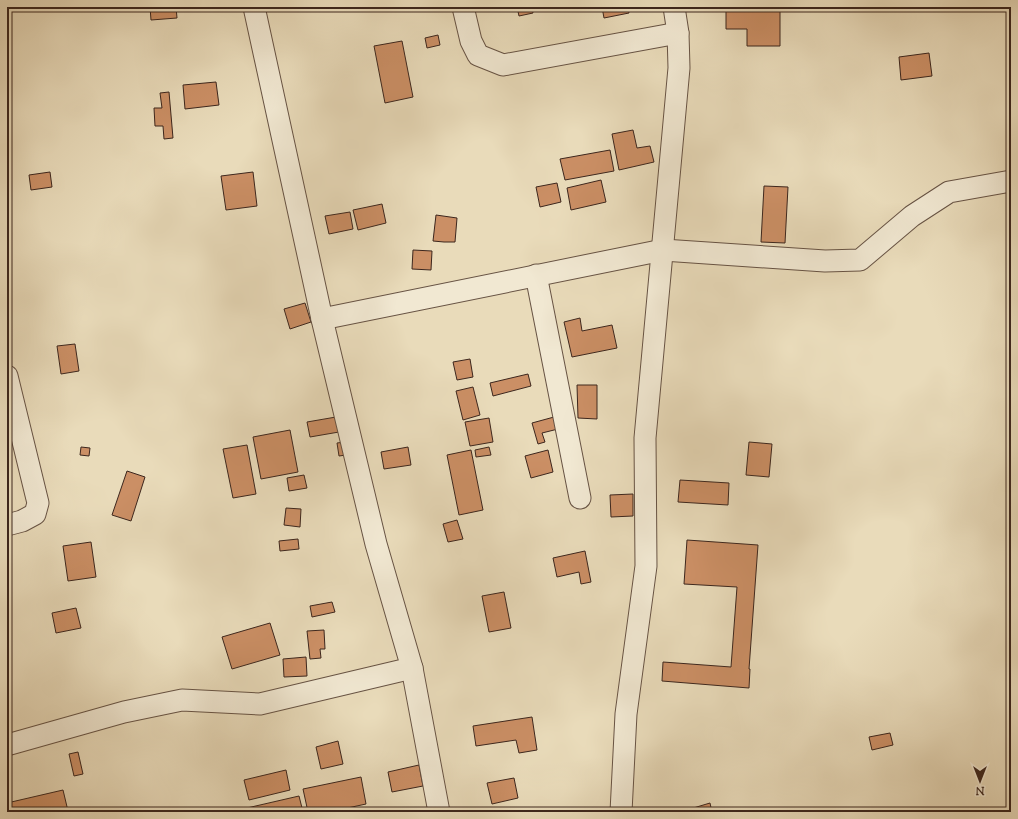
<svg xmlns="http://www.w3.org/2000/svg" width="1018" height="819" font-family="'Sorts Mill Goudy',serif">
	<rect width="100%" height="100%" fill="#e9dbba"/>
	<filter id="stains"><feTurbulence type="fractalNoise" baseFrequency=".005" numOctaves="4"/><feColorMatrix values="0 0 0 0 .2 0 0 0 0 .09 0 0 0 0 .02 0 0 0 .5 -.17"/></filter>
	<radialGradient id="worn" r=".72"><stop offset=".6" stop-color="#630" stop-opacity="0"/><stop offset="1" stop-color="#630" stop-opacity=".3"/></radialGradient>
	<g fill="#cb8f65" stroke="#3c261d">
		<path d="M150,7H176L177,18L151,20Z"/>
		<path d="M517,7H537L532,8L533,13L519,16Z"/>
		<path d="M602,7H628L629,13L604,18Z"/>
		<path d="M726,7H780V46H747V29H726Z"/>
		<path d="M438,35L440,45L427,48L425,38Z"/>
		<path d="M402,41L413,97L385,103L374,46Z"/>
		<path d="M929,53L932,76L901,80L899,57Z"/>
		<path d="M216,82L219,105L185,109L183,85Z"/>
		<path d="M169,92L173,138L164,139L163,126H155L154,108H162L160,93Z"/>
		<path d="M633,130L637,148L650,146L654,162L619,170L612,134Z"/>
		<path d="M610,150L614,171L565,180L560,159Z"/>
		<path d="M50,172L52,187L31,190L29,175Z"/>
		<path d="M253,172L257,206L226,210L221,176Z"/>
		<path d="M601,180L606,202L571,210L567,188Z"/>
		<path d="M557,183L561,202L540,207L536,187Z"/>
		<path d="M764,186L788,187L785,243L761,242Z"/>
		<path d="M382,204L386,223L358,230L353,210Z"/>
		<path d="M350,212L353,229L329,234L325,216Z"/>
		<path d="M436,215L457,218L455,242H444L433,241Z"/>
		<path d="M413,250L432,251L431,270L412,269Z"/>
		<path d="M305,303L311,322L290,329L284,309Z"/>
		<path d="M580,318L582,331L612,325L617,348L572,357L564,322Z"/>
		<path d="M75,344L79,371L61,374L57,346Z"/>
		<path d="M470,359L473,377L457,380L453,362Z"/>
		<path d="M528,374L531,386L493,396L490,383Z"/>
		<path d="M577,385H597V419L578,418Z"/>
		<path d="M473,387L480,415L463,420L456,391Z"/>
		<path d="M336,417L339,432L310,437L307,422Z"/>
		<path d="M554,417L558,429L542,433L545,442L538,444L532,423Z"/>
		<path d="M489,418L493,442L470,446L465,422Z"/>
		<path d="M290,430L298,472L261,479L253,437Z"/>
		<path d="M345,442L346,455L339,456L337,443Z"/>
		<path d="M749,442L772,444L769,477L746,475Z"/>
		<path d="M247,445L256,494L233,498L223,449Z"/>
		<path d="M81,447L90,448L89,456L80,455Z"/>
		<path d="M408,447L411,465L384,469L381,452Z"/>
		<path d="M489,447L491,455L476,457L475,450Z"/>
		<path d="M471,450L483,510L459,515L447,455Z"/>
		<path d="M548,450L553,472L531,478L525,456Z"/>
		<path d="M127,471L145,477L131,521L112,515Z"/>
		<path d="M304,475L307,488L289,491L287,478Z"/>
		<path d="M680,480L729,483L728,505L678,502Z"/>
		<path d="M633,494V516L611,517L610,495Z"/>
		<path d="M286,508L301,509L300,527L284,525Z"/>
		<path d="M457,520L463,539L448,542L443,524Z"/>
		<path d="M298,539L299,549L280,551L279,541Z"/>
		<path d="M687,540L758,545L749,669H750L749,688L662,681L663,662L731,667L737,587L684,584Z"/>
		<path d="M91,542L96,577L68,581L63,546Z"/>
		<path d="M585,551L591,582L581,584L579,572L557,577L553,558Z"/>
		<path d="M504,592L511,628L489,632L482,596Z"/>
		<path d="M332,602L335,612L312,617L310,606Z"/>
		<path d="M76,608L81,628L56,633L52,613Z"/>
		<path d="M270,623L280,655L232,669L222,637Z"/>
		<path d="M324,630L325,649H320L321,658L310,659L307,631Z"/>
		<path d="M306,657L307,676L284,677L283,659Z"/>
		<path d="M532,717L537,750L519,753L516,740L476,746L473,726Z"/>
		<path d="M890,733L893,745L872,750L869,737Z"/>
		<path d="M338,741L343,764L321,769L316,747Z"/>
		<path d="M78,752L83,774L74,776L69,754Z"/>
		<path d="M419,765L423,786L392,792L388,772Z"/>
		<path d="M286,770L290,790L249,800L244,780Z"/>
		<path d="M361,777L366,804L329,812H308L303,789Z"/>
		<path d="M514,778L518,798L492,804L487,783Z"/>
		<path d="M63,790L68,811L7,812V803Z"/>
		<path d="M299,796L303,812H248L247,808Z"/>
		<path d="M710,803L712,812H680Z"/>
	</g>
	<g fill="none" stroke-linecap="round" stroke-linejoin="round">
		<g stroke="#675344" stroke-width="23">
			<g id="street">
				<path d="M254,7L322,319L376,544L412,668L439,812"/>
				<path d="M463,7L471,41L478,55L503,65L678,33"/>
				<path d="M536,275L580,498"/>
				<path d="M322,319L663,250L825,261L860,260L912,216L949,192L1011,181"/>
				<path d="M7,376L38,503L35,514L22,521L7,525"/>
				<path d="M7,745L124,712L182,700L260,704L412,668"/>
				<path d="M621,812L626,714L646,566L645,438L679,68L678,33L674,7"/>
			</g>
		</g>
		<use href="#street" stroke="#f1e8d2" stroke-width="21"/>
	</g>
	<rect width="1018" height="819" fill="none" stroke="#e9dbba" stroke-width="24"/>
	<rect x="8" y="8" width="1002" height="803" fill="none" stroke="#3c261d" stroke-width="2"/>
	<rect x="12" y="12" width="994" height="795" fill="none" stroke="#3c261d"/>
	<g transform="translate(980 781) rotate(180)" stroke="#f1e8d2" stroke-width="3" paint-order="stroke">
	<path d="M0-3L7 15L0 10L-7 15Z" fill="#3c261d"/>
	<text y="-6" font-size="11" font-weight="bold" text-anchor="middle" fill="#3c261d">N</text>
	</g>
	<rect width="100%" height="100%" filter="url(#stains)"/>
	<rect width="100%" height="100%" fill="url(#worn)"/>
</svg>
